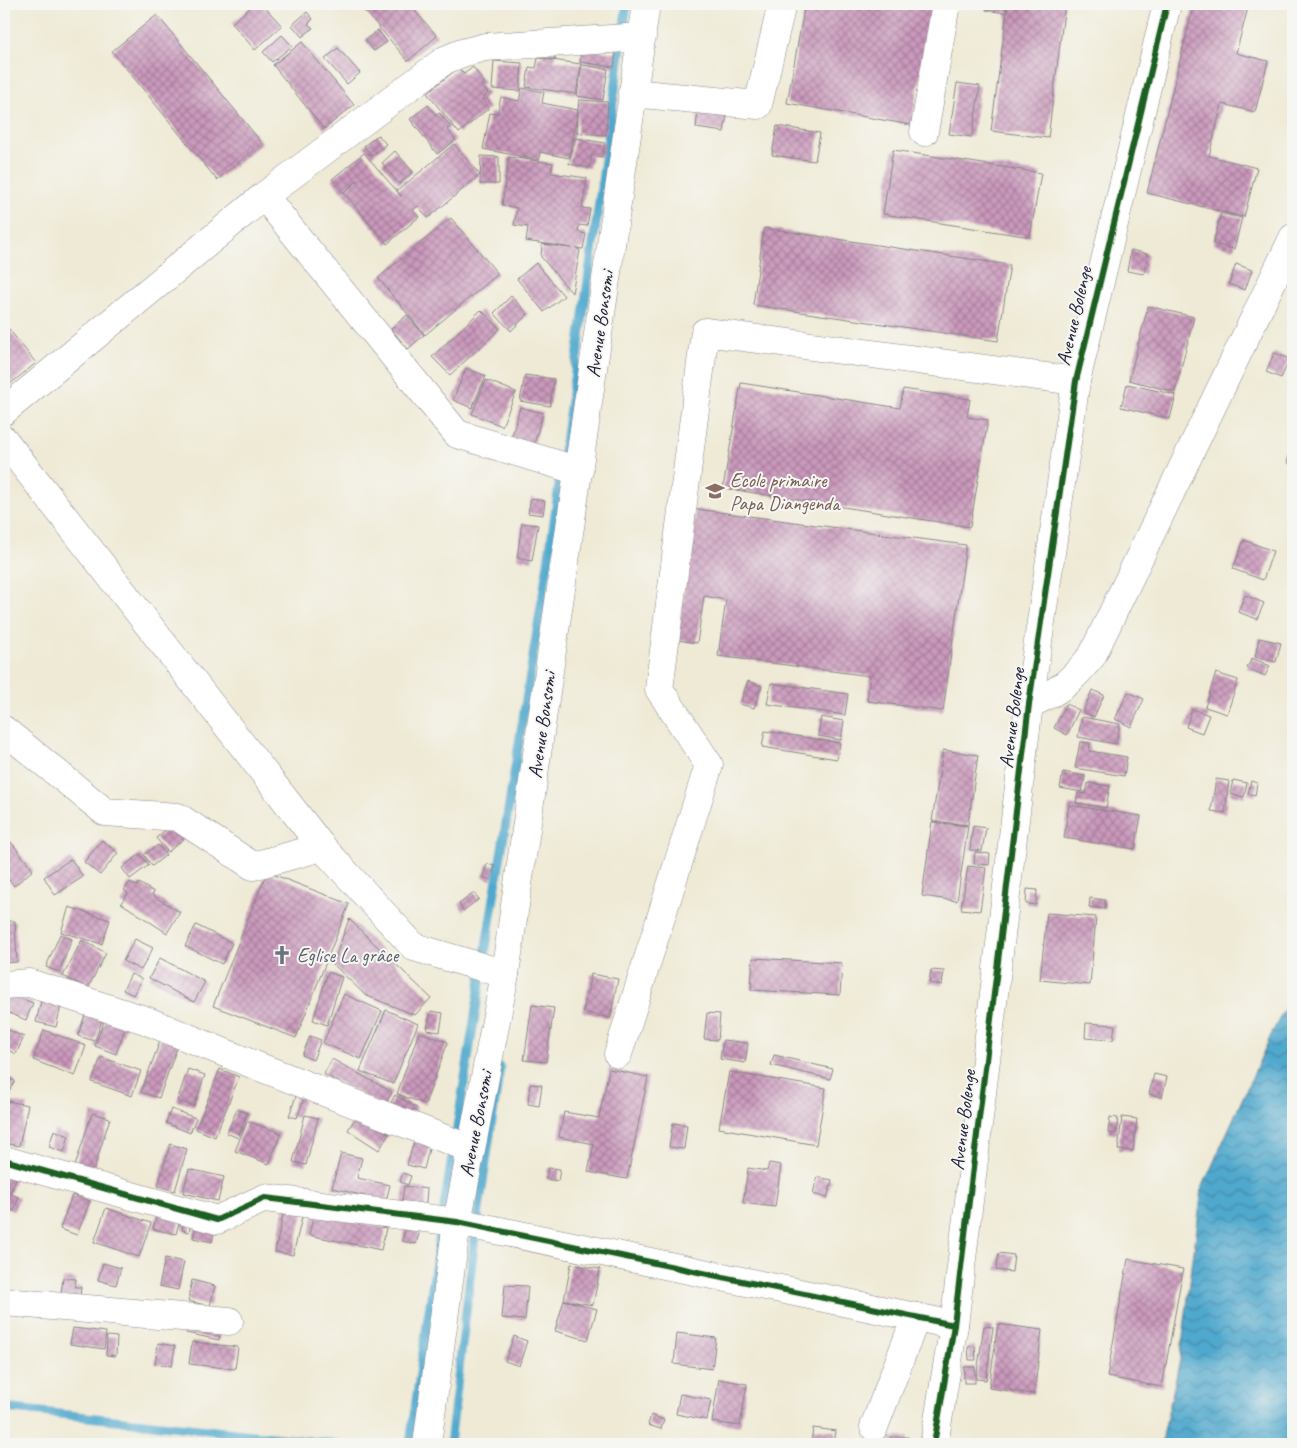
<svg xmlns="http://www.w3.org/2000/svg" width="1297" height="1448" font-family="Caveat,sans-serif">
	<defs>
		<pattern id="water-waves" width="16" height="10" patternUnits="userSpaceOnUse" patternTransform="scale(1.25)"><rect width="16" height="10" fill="#50a8cd"/><path d="M0 5q4-4 8 0t8 0" fill="none" stroke="#4288a8"/></pattern>
		<pattern id="building-cross-hatch" width="8" height="8" patternUnits="userSpaceOnUse" patternTransform="scale(1.25)"><rect width="8" height="8" fill="#ca99bc"/><path d="M0 0l8 8M0 8l8-8" fill="none" stroke="#a47c9a"/></pattern>
	</defs>
	<rect width="100%" height="100%" fill="#f6f6f2"/>
	<filter id="ink" filterUnits="userSpaceOnUse"><feTurbulence type="fractalNoise" baseFrequency=".02" numOctaves="2"/><feDisplacementMap in="SourceGraphic" scale="10" xChannelSelector="R" yChannelSelector="G"/><feConvolveMatrix kernelMatrix="1 2 1 2 8 2 1 2 1" color-interpolation-filters="sRGB"/></filter>
	<filter id="wash" filterUnits="userSpaceOnUse"><feTurbulence type="fractalNoise" baseFrequency=".0096" numOctaves="4" result="noise"/><feDisplacementMap in="SourceGraphic" scale="20" xChannelSelector="R" yChannelSelector="G"/><feGaussianBlur stdDeviation="1.12" result="paint"/><feColorMatrix in="noise" values="0 0 0 0 0 0 0 0 0 0 0 0 0 0 0 0 0 1.4 0 .05"/><feComposite in="paint" operator="in"/></filter>
	<g filter="url(#wash)">
		<rect width="100%" height="100%" fill="#efead5"/>
		<path fill="url(#water-waves)" stroke="#396584" d="M1293,992V1444H1161L1180,1360L1202,1188L1272,1033Z"/>
		<g fill="none" stroke-linecap="round" stroke-linejoin="round">
			<g stroke="#50a8cd" stroke-width="9">
				<path d="M4,1408L337,1444"/>
				<path d="M410,1444L441,1226L548,563L627,4"/>
				<path d="M450,1444L476,1229L500,1067"/>
			</g>
		</g>
		<g id="blocks">
			<g fill="url(#building-cross-hatch)">
				<path d="M254,4H262L282,26L255,50L232,23Z"/>
				<path d="M359,4H409L437,36L408,61Z"/>
				<path d="M805,4H934L911,125L787,103Z"/>
				<path d="M987,4H1007L1006,13L986,10Z"/>
				<path d="M1008,4H1065L1048,138L991,131Z"/>
				<path d="M1194,4H1249L1236,53L1268,61L1255,112L1222,104L1209,156L1257,168L1244,217L1147,193Z"/>
				<path d="M307,12L313,19L308,24L313,28L302,37L292,25Z"/>
				<path d="M157,15L262,143L217,180L112,51Z"/>
				<path d="M378,30L387,42L374,51L365,40Z"/>
				<path d="M282,35L292,46L272,62L263,52Z"/>
				<path d="M302,42L354,105L324,129L273,65Z"/>
				<path d="M338,48L360,73L347,84L325,59Z"/>
				<path d="M582,48L616,53L614,67L580,62Z"/>
				<path d="M557,50L555,60L538,57Z"/>
				<path d="M538,58L581,64L576,94L526,87L529,67L536,68Z"/>
				<path d="M494,61L522,63L520,91L492,89Z"/>
				<path d="M582,65L608,69L603,100L577,96Z"/>
				<path d="M473,67L484,82L481,85L488,93L482,99L489,108L459,133L427,93L458,68L464,74Z"/>
				<path d="M957,83L980,86L972,137L949,134Z"/>
				<path d="M522,88L544,92L542,103L578,110L579,100L608,102L606,135L577,133L578,110L569,158L540,152L539,160L483,149L490,113L497,114L501,97L519,101Z"/>
				<path d="M428,105L436,115L440,113L451,127L447,129L456,140L437,154L410,119Z"/>
				<path d="M698,111L727,115L724,132L696,128Z"/>
				<path d="M777,126L820,133L815,161L772,155Z"/>
				<path d="M378,135L386,144L372,156L364,146Z"/>
				<path d="M575,138L605,143L602,157L592,155L589,168L569,164Z"/>
				<path d="M454,144L480,175L428,218L418,206L413,210L419,217L387,244L344,193L358,180L343,193L332,179L364,153L402,197L397,191Z"/>
				<path d="M893,150L1041,173L1030,237L883,214Z"/>
				<path d="M395,151L413,172L399,184L382,163Z"/>
				<path d="M481,156L499,157V184H480Z"/>
				<path d="M509,157L553,163L551,173L587,178L582,208L590,209L587,226L579,225L578,232L586,234L583,249L576,248L580,250L572,293L541,257L542,244L571,248L526,241L528,227L514,225L517,208L502,205Z"/>
				<path d="M1221,213L1242,218L1234,249L1213,244Z"/>
				<path d="M451,218L498,274L425,335L378,278Z"/>
				<path d="M764,228L1010,265L998,341L753,305Z"/>
				<path d="M1131,250L1148,254L1144,274L1127,271Z"/>
				<path d="M536,263L564,296L544,312L517,279Z"/>
				<path d="M1236,264L1252,270L1245,290L1229,284Z"/>
				<path d="M511,296L528,314L511,331L494,313Z"/>
				<path d="M1148,306L1194,317L1175,392L1129,380Z"/>
				<path d="M481,310L500,329L450,375L432,357Z"/>
				<path d="M407,315L424,335L408,349L391,329Z"/>
				<path d="M4,323L36,363L4,389Z"/>
				<path d="M1274,353L1290,359L1281,378L1266,372Z"/>
				<path d="M466,368L486,376L472,408L453,400Z"/>
				<path d="M525,375L554,379L550,406L520,401Z"/>
				<path d="M486,380L516,392L502,426L472,414Z"/>
				<path d="M741,383L900,408L903,389L970,399L967,417L988,420L970,527L723,488Z"/>
				<path d="M1127,384L1176,395L1170,419L1121,407Z"/>
				<path d="M520,407L543,413L534,445L511,439Z"/>
				<path d="M1293,439V464L1287,463Z"/>
				<path d="M531,498L545,501L543,515L528,513Z"/>
				<path d="M696,509L966,545L943,711L867,701L870,676L718,656L726,600L704,596L697,643L677,640Z"/>
				<path d="M522,523L538,525L532,561L517,558Z"/>
				<path d="M1244,540L1273,551L1263,580L1233,569Z"/>
				<path d="M1245,595L1264,603L1257,619L1238,612Z"/>
				<path d="M1259,638L1281,643L1276,662L1255,657Z"/>
				<path d="M1252,658L1270,666L1265,676L1247,668Z"/>
				<path d="M1216,673L1238,680L1227,714L1205,707Z"/>
				<path d="M748,681L762,686L754,708L740,704Z"/>
				<path d="M771,683L848,694L845,715L767,704Z"/>
				<path d="M1092,690L1104,695L1094,717L1083,712Z"/>
				<path d="M1128,692L1144,699L1131,727L1115,719Z"/>
				<path d="M1066,704L1079,710L1067,735L1054,728Z"/>
				<path d="M1192,709L1209,715L1202,733L1186,727Z"/>
				<path d="M821,717L844,721L841,740L818,736Z"/>
				<path d="M1082,717L1120,724L1116,744L1078,737Z"/>
				<path d="M765,731L840,743L837,759L762,747Z"/>
				<path d="M1080,742L1090,743L1089,751L1127,757L1124,776L1075,768Z"/>
				<path d="M943,750L978,755L968,825L932,821Z"/>
				<path d="M1063,772L1085,776L1082,792L1060,788Z"/>
				<path d="M1216,779L1229,781L1225,813L1211,811Z"/>
				<path d="M1233,780L1247,783L1244,797L1230,794Z"/>
				<path d="M1251,781L1257,783L1255,796L1248,794Z"/>
				<path d="M1088,783L1110,786L1106,808L1076,803L1078,793L1086,794Z"/>
				<path d="M1069,805L1141,816L1135,849L1064,838Z"/>
				<path d="M175,822L187,836L168,852L156,838Z"/>
				<path d="M932,822L968,826L957,901L922,896Z"/>
				<path d="M973,826L986,828L982,851L970,850Z"/>
				<path d="M102,840L118,853L100,875L84,862Z"/>
				<path d="M11,842L33,870L14,886L4,874V849Z"/>
				<path d="M158,845L166,855L152,866L144,855Z"/>
				<path d="M975,852L990,854L989,865L974,864Z"/>
				<path d="M140,854L149,865L130,879L122,868Z"/>
				<path d="M71,859L83,877L55,895L44,877Z"/>
				<path d="M487,864L495,866L491,880L483,877Z"/>
				<path d="M968,866L986,868L980,911L961,909Z"/>
				<path d="M267,872L349,904L296,1038L213,1006Z"/>
				<path d="M130,882L137,886L139,883L154,892L152,895L180,912L167,933L121,903L128,893L124,890Z"/>
				<path d="M1027,889L1037,890L1036,905L1026,904Z"/>
				<path d="M474,893L479,899L463,911L459,904Z"/>
				<path d="M1090,898L1105,900V909L1089,907Z"/>
				<path d="M69,907L110,920L102,944L61,932Z"/>
				<path d="M1047,913L1096,917L1090,985L1040,980Z"/>
				<path d="M349,919L431,998L415,1015L365,995L333,964Z"/>
				<path d="M4,921H15L17,962L4,963Z"/>
				<path d="M196,925L232,943L222,964L185,946Z"/>
				<path d="M60,934L72,939L59,972L46,967Z"/>
				<path d="M135,939L153,948L141,970L123,961Z"/>
				<path d="M82,940L106,953L88,988L63,976Z"/>
				<path d="M160,958L205,982L194,1002L149,978Z"/>
				<path d="M753,958L842,963L840,995L751,990Z"/>
				<path d="M931,970L944,971L942,985L929,983Z"/>
				<path d="M328,972L342,977L327,1025L313,1020Z"/>
				<path d="M131,974L142,979L133,995L123,990Z"/>
				<path d="M591,974L618,979L610,1018L583,1012Z"/>
				<path d="M4,992L33,1003L26,1020L4,1011Z"/>
				<path d="M344,994L382,1011L361,1059L323,1043Z"/>
				<path d="M42,997L62,1002L56,1027L36,1022Z"/>
				<path d="M532,1005L554,1008L546,1062L524,1060Z"/>
				<path d="M386,1010L418,1024L393,1084L360,1071Z"/>
				<path d="M431,1011L443,1013L440,1032L427,1030Z"/>
				<path d="M86,1012L103,1017L95,1041L78,1036Z"/>
				<path d="M107,1013L128,1020L116,1054L95,1046Z"/>
				<path d="M707,1013L720,1014L718,1040L704,1039Z"/>
				<path d="M1086,1023L1115,1025L1113,1040L1085,1038Z"/>
				<path d="M4,1028L24,1037L16,1054L4,1048Z"/>
				<path d="M44,1030L86,1046L75,1076L33,1060Z"/>
				<path d="M419,1032L448,1042L425,1104L397,1094Z"/>
				<path d="M163,1033L180,1039L159,1098L141,1092Z"/>
				<path d="M310,1036L321,1040L313,1060L302,1055Z"/>
				<path d="M723,1040L748,1043L745,1063L720,1059Z"/>
				<path d="M774,1055L833,1069L830,1079L771,1065Z"/>
				<path d="M101,1057L141,1071L132,1096L92,1082Z"/>
				<path d="M332,1059L392,1092L384,1107L324,1074Z"/>
				<path d="M188,1069L205,1075L194,1106L177,1101Z"/>
				<path d="M220,1069L239,1077L215,1137L196,1129Z"/>
				<path d="M609,1069L648,1077L627,1179L588,1172L594,1144L559,1137L564,1112L599,1118Z"/>
				<path d="M729,1072L826,1088L816,1145L719,1128Z"/>
				<path d="M1154,1074L1167,1077L1162,1097L1149,1094Z"/>
				<path d="M4,1075L15,1081L8,1094L4,1092Z"/>
				<path d="M530,1084L542,1085L539,1106L528,1104Z"/>
				<path d="M395,1095L417,1108L408,1123L387,1110Z"/>
				<path d="M296,1096L304,1099L297,1118L289,1116Z"/>
				<path d="M7,1101L28,1105L19,1146L4,1143V1115Z"/>
				<path d="M171,1109L196,1118L190,1133L166,1123Z"/>
				<path d="M237,1109L247,1113L238,1138L227,1133Z"/>
				<path d="M92,1113L110,1118L92,1175L74,1169Z"/>
				<path d="M305,1115L318,1118L306,1165L293,1162Z"/>
				<path d="M357,1115L389,1134L379,1150L348,1130Z"/>
				<path d="M1110,1117L1118,1118L1116,1134L1108,1133Z"/>
				<path d="M1122,1117L1137,1119L1133,1151L1118,1150Z"/>
				<path d="M247,1121L281,1133L269,1164L235,1151Z"/>
				<path d="M673,1123L687,1125L684,1149L669,1147Z"/>
				<path d="M54,1130L69,1136L64,1152L49,1147Z"/>
				<path d="M414,1141L430,1145L424,1169L407,1165Z"/>
				<path d="M170,1144L187,1149L175,1191L158,1186Z"/>
				<path d="M341,1153L362,1158L357,1178L390,1185L386,1201L332,1188Z"/>
				<path d="M769,1163L781,1165L775,1207L743,1203L748,1168L767,1171Z"/>
				<path d="M20,1167L10,1194L19,1197L14,1211L4,1208V1173Z"/>
				<path d="M548,1168L560,1169L558,1181L546,1179Z"/>
				<path d="M189,1169L224,1177L218,1201L183,1193Z"/>
				<path d="M403,1173L411,1176L408,1185L400,1182Z"/>
				<path d="M817,1177L832,1180L827,1198L813,1194Z"/>
				<path d="M404,1186L427,1189L425,1213L401,1210Z"/>
				<path d="M72,1195L90,1201L77,1235L60,1229Z"/>
				<path d="M285,1205L304,1209L293,1255L275,1252Z"/>
				<path d="M106,1208L151,1223L139,1257L94,1242Z"/>
				<path d="M314,1213L386,1228L381,1250L309,1235Z"/>
				<path d="M157,1214L180,1219L176,1234L153,1229Z"/>
				<path d="M184,1221L191,1222L189,1232L182,1230Z"/>
				<path d="M196,1224L215,1228L212,1242L193,1238Z"/>
				<path d="M406,1226L420,1230L416,1244L402,1241Z"/>
				<path d="M999,1253L1014,1255L1012,1272L996,1270Z"/>
				<path d="M165,1258L184,1262L178,1290L159,1286Z"/>
				<path d="M1128,1259L1183,1269L1162,1387L1107,1377Z"/>
				<path d="M103,1263L121,1268L116,1285L98,1280Z"/>
				<path d="M571,1264L600,1269L593,1305L564,1300Z"/>
				<path d="M63,1278L76,1279L75,1287H81L80,1300L60,1301Z"/>
				<path d="M192,1280L215,1286L210,1306L188,1301Z"/>
				<path d="M505,1285L528,1286L525,1320L502,1318Z"/>
				<path d="M564,1300L597,1309L588,1340L555,1331Z"/>
				<path d="M4,1312H7L5,1339H4Z"/>
				<path d="M188,1320L221,1327L219,1340L186,1333Z"/>
				<path d="M998,1324L1042,1330L1034,1394L989,1388Z"/>
				<path d="M984,1326L993,1327L986,1380L976,1379Z"/>
				<path d="M73,1328L106,1332L104,1349L70,1344Z"/>
				<path d="M677,1333L716,1338L712,1369L674,1364Z"/>
				<path d="M107,1336L117,1337L116,1356L106,1355Z"/>
				<path d="M514,1336L527,1341L519,1366L505,1361Z"/>
				<path d="M192,1342L238,1347L235,1369L189,1364Z"/>
				<path d="M158,1343L175,1346L172,1366L155,1364Z"/>
				<path d="M975,1346L976,1360H969L968,1347Z"/>
				<rect x="964" y="1367" width="11" height="16"/>
				<path d="M719,1379L747,1384L740,1426L712,1422Z"/>
				<path d="M680,1394L711,1400L707,1420L676,1414Z"/>
				<path d="M651,1415L664,1420L661,1429L648,1425Z"/>
				<path d="M813,1428L836,1431L834,1444H811Z"/>
				<rect x="890" y="1437" width="18" height="7"/>
			</g>
		</g>
	</g>
	<g filter="url(#ink)">
		<use href="#blocks" fill-opacity="0" stroke="#888688" stroke-width="1"/>
		<g fill="none" stroke-linecap="round" stroke-linejoin="round">
			<g stroke="#888688" stroke-width="29">
				<g id="minor">
					<path d="M632,93L758,105L782,4"/>
					<path d="M924,132L946,4"/>
					<path d="M264,196L457,434L579,471"/>
					<path d="M4,411L264,196L445,60L462,53L485,47L642,37"/>
					<path d="M4,440L322,847L414,947L505,974"/>
					<path d="M1029,704C1061,691 1070,682 1092,656L1293,238"/>
					<path d="M4,730L105,812L178,817L253,866L322,847"/>
					<path d="M4,985L29,983L145,1020L252,1064L471,1149"/>
					<path d="M618,1054L709,765L659,689L705,332L1076,381"/>
					<path d="M4,1160L217,1220L265,1198L457,1222L954,1325"/>
					<path d="M4,1302L229,1321"/>
					<path d="M874,1427L916,1317"/>
					<path d="M934,1444L954,1325L1029,704L1076,381L1167,4"/>
				</g>
			</g>
			<g stroke="#888688" stroke-width="29">
				<path id="major" d="M427,1444L457,1222L505,974L646,4"/>
			</g>
			<use href="#minor" stroke="#fff" stroke-width="28"/>
			<use href="#major" stroke="#fff" stroke-width="28"/>
			<g stroke="#f6f6f2" stroke-width="9">
				<g id="cycleway">
					<path d="M4,1160L217,1220L265,1198L457,1222L954,1325"/>
					<path d="M934,1444L954,1325L1029,704L1076,381L1167,4"/>
				</g>
			</g>
			<use href="#cycleway" stroke="#1b5e20" stroke-width="6"/>
		</g>
	</g>
	<defs>
		<g id="school-bare" transform="scale(1.5)"><path d="M0-5L7-2L0 1L-7-2ZM-4 1L0 2.5L4 1V4Q0 6-4 4Z" fill="#8d6e63" stroke="#f6f6f2" stroke-width="2.5" paint-order="stroke"/></g>
		<g id="church-bare" transform="scale(1.5)"><path d="M-1.2-6h2.4v3.5h3.3v2.4h-3.3V6h-2.4V-.1h-3.3v-2.4h3.3Z" fill="#6b7280" stroke="#f6f6f2" stroke-width="2.5" paint-order="stroke"/></g>
	</defs>
	<g fill-rule="evenodd">
		<use href="#school-bare" x="715" y="491"/>
		<use href="#church-bare" x="282" y="955"/>
	</g>
	<g text-anchor="middle" dominant-baseline="central" stroke-width="4" stroke-linejoin="round" paint-order="stroke">
		<g font-size="20" fill="#22223b" stroke="#f6f6f2">
			<text transform="translate(1074 316) rotate(-77)">Avenue Bolenge</text>
			<text transform="translate(600 324) rotate(-82)">Avenue Bonsomi</text>
			<text transform="translate(1012 718) rotate(-83)">Avenue Bolenge</text>
			<text transform="translate(542 725) rotate(-82)">Avenue Bonsomi</text>
			<text transform="translate(963 1120) rotate(-83)">Avenue Bolenge</text>
			<text transform="translate(476 1124) rotate(-79)">Avenue Bonsomi</text>
		</g>
		<g font-size="20" fill="#785e54" stroke="#f6f6f2" text-anchor="start">
			<text x="730" y="480">Ecole primaire<tspan x="730" dy="23">Papa Diangenda</tspan></text>
		</g>
		<g font-size="20" fill="#5b616d" stroke="#f6f6f2" text-anchor="start">
			<text x="297" y="955">Eglise La grâce</text>
		</g>
	</g>
	<rect width="1297" height="1448" fill="none" stroke="#f6f6f2" stroke-width="20"/>
</svg>
